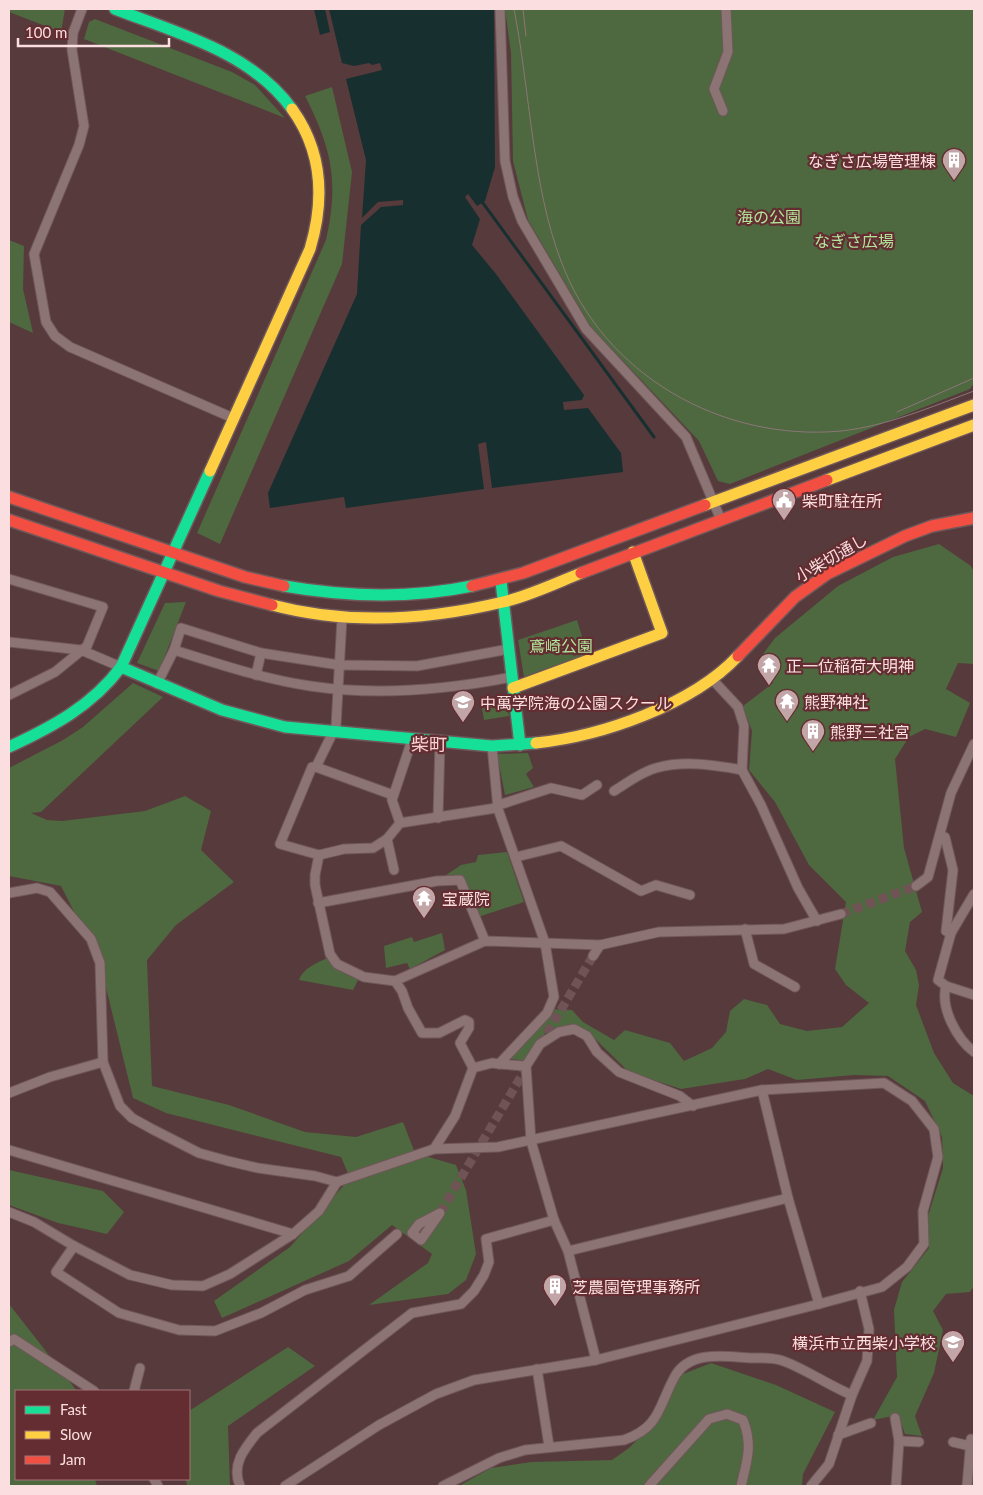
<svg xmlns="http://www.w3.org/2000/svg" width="983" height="1495" font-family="Lato,'Noto Sans JP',sans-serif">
	<rect width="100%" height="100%" fill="#573a3c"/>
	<g fill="#4e683f">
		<path d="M9,9H65L61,32L9,12Z"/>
		<path d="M505,9H974V383L970,389L730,484L718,481L699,441L591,327L528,220L513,161L511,53Z"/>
		<path d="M95,19L232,72L255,85L285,118L84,39L89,22Z"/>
		<path d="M332,87L352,172L342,264L220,544L197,533L326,240C339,182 332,149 305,96Z"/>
		<path d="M9,240L24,246L23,289L33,333L9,322Z"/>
		<path d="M939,544L971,566L974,572V664L958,663L946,689L970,703L956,737L925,729L909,737L895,759L904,848L922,912L910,922L905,951L916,970L919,985L916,1005L934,1053L953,1083L974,1096V1286L970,1292L946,1294L933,1311L943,1330L934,1373L915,1416L922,1436L905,1434L898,1415L873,1420L897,1377L894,1310L902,1282L929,1248L928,1216L943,1168L942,1137L925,1101L888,1076L854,1075L797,1080L768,1069L745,1079L681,1089L629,1072L587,1031L569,1025L546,1032L527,1061L511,1059L550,1009L572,1010L583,1022L614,1040L625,1030L670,1043L684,1061L712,1048L726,1032L730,1011L744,999L767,1005L780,1024L807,1031L842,1027L869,1003L846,985L835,969L846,902L809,865L775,802L749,770L752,731L743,706L773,683L757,662L775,638L838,586L893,557Z"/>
		<path d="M186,602L159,671L137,663L165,603Z"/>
		<path d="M577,620L588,656L524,677L518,640Z"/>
		<path d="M133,683L163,697L41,812L31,813L47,820L62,821L145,811L185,796L211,811L201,850L234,882L176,925L147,960L152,1086L229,1105L305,1132L356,1137L403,1122L415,1153L456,1165L466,1190L476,1254L466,1280L448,1294L369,1305L428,1263L432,1254L392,1225L349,1261L222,1318L214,1301L290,1247L350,1178L341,1157L166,1113L133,1098L100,963L61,886L9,876V768L63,740L83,727Z"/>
		<path d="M507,704L509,716L484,720L482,708Z"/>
		<path d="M528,753L533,768L526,774L534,787L505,795L497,754Z"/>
		<path d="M507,852L524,902L478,917L461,879L447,877L446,875L461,865L476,862L478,855Z"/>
		<path d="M442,933L445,950L410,969L407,963L386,968L384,946L412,937L414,942Z"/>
		<path d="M327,958L359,978L353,990L299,980C303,968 317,963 327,958Z"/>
		<path d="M9,1170L103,1191L124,1212L107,1234L58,1223L9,1205Z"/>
		<path d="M9,1304L77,1391H16V1479H95L97,1486H9Z"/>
		<path d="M288,1347L315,1366L228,1426L230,1486H187L186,1479H189V1411Z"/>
		<path d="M711,1363L776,1385L835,1412L803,1474L802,1486H459L491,1468L531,1462L612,1460L629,1448L651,1426L678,1376Z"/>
	</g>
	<g fill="#182f2f">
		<path d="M314,9H325L330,32L320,35Z"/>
		<path d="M329,9H494L495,167L485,201L477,206L468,194L465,197L480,219L472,245L496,274L584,395L582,400L563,402L564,410L588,408L621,453L623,472L492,488L486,442L478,444L484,489L346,508L344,497L270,508L268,493L357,294L361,225L381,207L403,205V200L378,202L362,218L366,160L346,79L382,70L380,63L372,65L369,63L354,66L342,63Z"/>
	</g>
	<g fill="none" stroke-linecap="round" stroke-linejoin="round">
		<path stroke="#182f2f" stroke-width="3" d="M480,199L654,437"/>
		<g stroke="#705354" stroke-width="9" stroke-dasharray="9 4.5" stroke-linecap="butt">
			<path d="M841,914L916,886"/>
			<path d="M540,1045L593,956"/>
			<path d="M440,1213L528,1065"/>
		</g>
		<g stroke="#70585a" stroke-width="11">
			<g id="street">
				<path d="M82,9L73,33L72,50L84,126L79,145L34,254L46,322L55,336L70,347L233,418"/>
				<path d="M500,9L505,161L513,197L522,221L586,329L686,437L721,520"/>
				<path d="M723,111L714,89L728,52L726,9"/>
				<path d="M9,579L103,607L87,646L55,672L9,695"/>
				<path d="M342,618L336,726L316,767H312L280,844L319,855L344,849L373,848L387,839L400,823L496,808L499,805L551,788L582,795L597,785"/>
				<path d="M9,642L81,650L121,667"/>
				<path d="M174,650C219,664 263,679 310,686C377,696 446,690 512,677"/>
				<path d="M256,675L261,653"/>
				<path d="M712,679L738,707L744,726L742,770L761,805L798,888L817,921"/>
				<path d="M157,684L174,650L181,628L261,653L339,665L417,666L509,649"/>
				<path d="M316,767L393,795"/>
				<path d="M614,791C627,783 641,772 656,768C684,760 714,765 742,770"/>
				<path d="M438,818L440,741"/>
				<path d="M400,823L392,800L412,740"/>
				<path d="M941,836L945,837L953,870L946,931L951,933L938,980L946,986L974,995"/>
				<path d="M387,839L394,870"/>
				<path d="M319,855L315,875V885L330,954L337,964L364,977L395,981L485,941L600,945L659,932L784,929L841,914"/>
				<path d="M516,857L561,846L641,891L656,885L690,895"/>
				<path d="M916,886L928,877L951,793L974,744"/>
				<path d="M9,893L37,888L50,892L91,939L100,963L103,1062L120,1106L132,1118L152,1129L199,1153L228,1161L258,1168L315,1176L337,1182L434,1149L498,1147L762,1090L788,1198L819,1304"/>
				<path d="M318,903L437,881L460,880L485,941"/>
				<path d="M745,929L754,964L795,987"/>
				<path d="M951,933L974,894"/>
				<path d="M593,956L600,945"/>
				<path d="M395,981L402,991L408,1008L422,1033H439L465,1020L469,1022V1028L460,1043L473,1068"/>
				<path d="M946,986C940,1008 957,1039 974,1052"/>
				<path d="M499,1064L526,1066"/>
				<path d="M9,1093L50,1077L103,1062"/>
				<path d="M434,1149L455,1116L473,1068L492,1063L499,1064L547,1013L554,997L545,943L498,809L492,746"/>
				<path d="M9,1150L293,1234"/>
				<path d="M9,1212L34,1222L74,1246L130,1275L172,1285L203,1286L230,1274L293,1234L319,1211L337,1182"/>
				<path d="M440,1213L421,1240L412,1233L419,1224Z"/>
				<path d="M74,1246L56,1272L119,1313L179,1330L215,1331L261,1313L305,1290L349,1276L397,1234"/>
				<path d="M568,1251L788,1198"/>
				<path d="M9,1342L14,1339L94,1391"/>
				<path d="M596,1360L568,1251L554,1220L531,1141L526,1066L540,1044L559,1032L574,1029L587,1036L597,1052L619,1072L680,1096L693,1106"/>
				<path d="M537,1369L549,1446"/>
				<path d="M134,1391L140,1368"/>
				<path d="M895,1418L899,1441L896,1486"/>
				<path d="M838,1435L871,1423"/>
				<path d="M899,1441L919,1442"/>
				<path d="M953,1442L970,1446"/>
				<path d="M154,1479L158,1486"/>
				<path d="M240,1486C231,1465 244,1449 257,1433L412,1313L461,1304L474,1291L484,1275L489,1262L486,1239L554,1220"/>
				<path d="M285,1486L379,1425L436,1394L474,1380L596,1360L819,1304L882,1287L907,1267L924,1244L923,1211L938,1157L934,1129L912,1101L884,1083L762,1090"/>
				<path d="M443,1486L499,1458L525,1450L624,1440C660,1427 658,1408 674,1378C688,1350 725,1356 750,1358C759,1358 771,1357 780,1360C801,1366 829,1386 852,1395L867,1361L869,1329L860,1291"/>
				<path d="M649,1486L709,1419L727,1414L743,1420C753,1445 747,1461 741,1486"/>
				<path d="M811,1486L829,1464L852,1395"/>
				<path d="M967,1486L971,1439L974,1441"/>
			</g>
		</g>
		<g stroke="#70585a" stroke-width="14">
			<g id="fast">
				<path d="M115,9C177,33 251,52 292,109"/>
				<path d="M501,581L520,745"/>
				<path d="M284,586C347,597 409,599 472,586"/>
				<path d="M121,667L222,710L285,727L492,746L536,743"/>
				<path d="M9,747C52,727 92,706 121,667L210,471"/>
			</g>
		</g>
		<g stroke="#70585a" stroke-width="14">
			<g id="slow">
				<path d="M210,471L310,249C325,199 323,152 292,109"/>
				<path d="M827,480L974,425"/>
				<path d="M705,505L974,405"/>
				<path d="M272,605C347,625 428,620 503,602C529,596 556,583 581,573"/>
				<path d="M513,688L662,633L633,552"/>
				<path d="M536,743C602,736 692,705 738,656"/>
			</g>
		</g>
		<g stroke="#70585a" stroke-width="14">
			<g id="jam">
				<path d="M9,497L245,577L284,586"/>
				<path d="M9,520L219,591L272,605"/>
				<path d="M581,573L827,480"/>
				<path d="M472,586L523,573L705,505"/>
				<path d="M738,656L795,597L827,574L905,536L932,526L974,518"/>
			</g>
		</g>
		<use href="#street" stroke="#8c7475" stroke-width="9"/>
		<use href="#fast" stroke="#16e098" stroke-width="11"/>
		<use href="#slow" stroke="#ffcf43" stroke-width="11"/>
		<use href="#jam" stroke="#f24e42" stroke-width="11"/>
		<g stroke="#8c7678" stroke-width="1">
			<path d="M514,9C530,90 532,185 561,261C603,375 722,442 841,431C887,426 931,407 974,391"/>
			<path d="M523,9L526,36"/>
			<path d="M897,412L974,378"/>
		</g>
	</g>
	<defs>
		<g id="building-pin" transform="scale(1.25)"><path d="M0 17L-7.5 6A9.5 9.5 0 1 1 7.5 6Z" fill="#c2a5a6" stroke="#642d31"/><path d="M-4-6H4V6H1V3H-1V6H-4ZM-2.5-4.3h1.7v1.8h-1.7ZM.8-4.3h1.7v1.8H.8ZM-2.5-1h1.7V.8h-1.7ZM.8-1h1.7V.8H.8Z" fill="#fff"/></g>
		<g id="civic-pin" transform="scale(1.25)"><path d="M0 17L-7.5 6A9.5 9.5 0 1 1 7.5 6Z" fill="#c2a5a6" stroke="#642d31"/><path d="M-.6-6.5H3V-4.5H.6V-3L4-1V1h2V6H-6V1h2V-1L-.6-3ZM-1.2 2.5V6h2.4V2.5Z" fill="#fff"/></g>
		<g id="temple-pin" transform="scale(1.25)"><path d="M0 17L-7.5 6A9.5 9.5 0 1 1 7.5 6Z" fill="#c2a5a6" stroke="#642d31"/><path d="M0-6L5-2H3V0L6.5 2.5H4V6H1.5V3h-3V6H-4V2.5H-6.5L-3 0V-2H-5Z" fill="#fff"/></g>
		<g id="school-pin" transform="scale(1.25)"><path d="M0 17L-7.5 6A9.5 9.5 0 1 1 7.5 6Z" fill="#c2a5a6" stroke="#642d31"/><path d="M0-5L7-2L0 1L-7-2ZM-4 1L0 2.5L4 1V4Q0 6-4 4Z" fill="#fff"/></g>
	</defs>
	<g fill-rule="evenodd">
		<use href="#building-pin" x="954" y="160"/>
		<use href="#civic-pin" x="784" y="500"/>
		<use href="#temple-pin" x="769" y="665"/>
		<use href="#temple-pin" x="787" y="701"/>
		<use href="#school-pin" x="463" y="702"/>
		<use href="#building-pin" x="813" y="731"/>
		<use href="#temple-pin" x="424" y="898"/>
		<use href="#building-pin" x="555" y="1286"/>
		<use href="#school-pin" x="953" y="1342"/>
	</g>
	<g text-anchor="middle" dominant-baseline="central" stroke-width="4.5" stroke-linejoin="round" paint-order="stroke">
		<g font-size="16" fill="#fbdedf" stroke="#642d31" text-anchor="start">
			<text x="936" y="160" text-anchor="end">なぎさ広場管理棟</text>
			<text x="802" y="500">柴町駐在所</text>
			<text x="786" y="665">正一位稲荷大明神</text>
			<text x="804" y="701">熊野神社</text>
			<text x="480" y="702">中萬学院海の公園スクール</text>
			<text x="830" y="731">熊野三社宮</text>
			<text x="442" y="898">宝蔵院</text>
			<text x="572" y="1286">芝農園管理事務所</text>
			<text x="936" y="1342" text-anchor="end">横浜市立西柴小学校</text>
		</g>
		<g font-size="16" fill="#b0e59a" stroke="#642d31">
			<text x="769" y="216">海の公園</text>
			<text x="854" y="240">なぎさ広場</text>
			<text x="561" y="645">鳶崎公園</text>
		</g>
		<g font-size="16" fill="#fbdedf" stroke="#642d31">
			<text transform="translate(831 557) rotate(-30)">小柴切通し</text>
		</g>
		<g font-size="18" fill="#fbd1d2" stroke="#642d31">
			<text x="429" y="744">柴町</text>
		</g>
	</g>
	<rect width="983" height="1495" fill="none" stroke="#fbdedf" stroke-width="20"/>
	<rect x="15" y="1390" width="175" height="90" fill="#642d31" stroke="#a07477"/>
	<rect x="25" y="1406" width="25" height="8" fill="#16e098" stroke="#a07477"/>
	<text x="60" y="1415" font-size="15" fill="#fbdedf">Fast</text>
	<rect x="25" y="1431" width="25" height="8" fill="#ffcf43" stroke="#a07477"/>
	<text x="60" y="1440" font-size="15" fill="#fbdedf">Slow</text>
	<rect x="25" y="1456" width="25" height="8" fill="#f24e42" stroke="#a07477"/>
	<text x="60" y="1465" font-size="15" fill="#fbdedf">Jam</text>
	<path d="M18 38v8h151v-8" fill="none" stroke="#fbdedf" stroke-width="2.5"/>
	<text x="25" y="38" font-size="15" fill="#fbdedf" stroke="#642d31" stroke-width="4" paint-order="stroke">100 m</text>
</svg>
